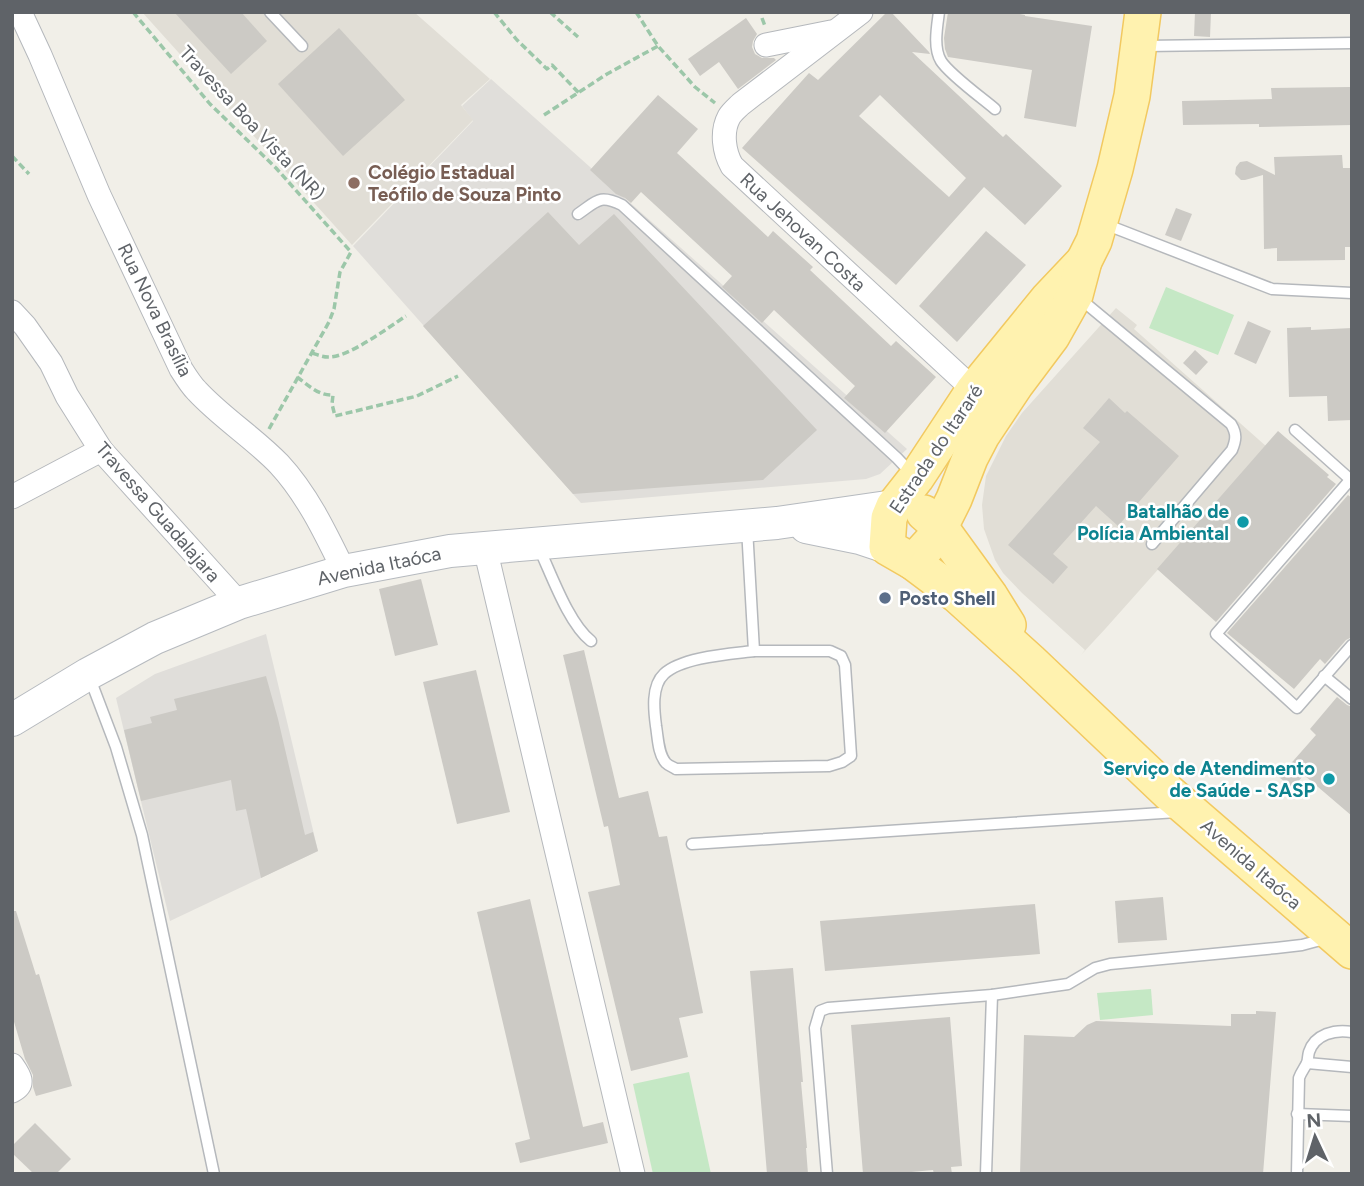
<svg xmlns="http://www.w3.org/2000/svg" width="1364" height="1186" font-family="Figtree,sans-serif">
	<rect width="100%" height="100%" fill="#f1efe8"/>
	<g fill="#e0deda">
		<path d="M491,79L907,449L880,474L866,479L581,503L353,246L473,121L462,106Z"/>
		<path d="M266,634L318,851L170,921L116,698L155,674Z"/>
	</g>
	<g fill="#e1ded6">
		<path d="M142,12H414L490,79L461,105L473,120L352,245Z"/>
		<path d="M1116,308L1137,325L1134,329L1267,447L1106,628L1081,655L1085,650L1022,593L1003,573L995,560L984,529L982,505L986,476L1006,436L1022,413Z"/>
	</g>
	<g fill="#c5e8c5">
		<path d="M1166,287L1234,315L1218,355L1149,328Z"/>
		<path d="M1151,989L1153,1015L1100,1020L1097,993Z"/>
		<path d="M689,1072L711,1174H653L633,1084Z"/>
	</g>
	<g fill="#cccac5" fill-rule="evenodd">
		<path d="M174,12H241L267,41L231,74Z"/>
		<path d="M887,12H891L929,52L930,54L912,52L1003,137L1006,134L1062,186L1025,225L984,187L896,285L742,148L809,73L818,80ZM880,95L966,178L949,197L859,116Z"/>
		<path d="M948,12H1010L1025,15V16L1092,26L1076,127L1024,118L1032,70L948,57L945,49L944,38Z"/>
		<path d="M1195,12H1211L1210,37L1194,36Z"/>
		<path d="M746,18L757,34L753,41L752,47L755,54L762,58H774L776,60L738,89L719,62L700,76L688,59Z"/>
		<path d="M339,28L405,100L343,156L278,84Z"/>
		<path d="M1350,87L1352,125L1259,127V124L1183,125L1182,101L1272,99L1271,88Z"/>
		<path d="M658,95L698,129L677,153L768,237L773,231L813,267L810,270L891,346L896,341L936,377L885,433L844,398L855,386L774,310L762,323L722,287L732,276L641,192L631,203L625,198L616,194L590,170Z"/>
		<path d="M1342,155L1343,168H1352V247H1345V260L1277,261V248L1264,249L1263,175L1245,180H1241L1235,174L1236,167L1240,162L1247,161L1275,175L1274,157Z"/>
		<path d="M1176,208L1192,214L1181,241L1165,235Z"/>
		<path d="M548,212L579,245L614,214L817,430L763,480L573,494L423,326Z"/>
		<path d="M986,231L1026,265L957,342L919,306Z"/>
		<path d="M1248,321L1271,331L1256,364L1234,354Z"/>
		<path d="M1311,327V330L1352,328V420L1328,421L1327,396L1289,397L1287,328Z"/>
		<path d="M1195,350L1208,362L1196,375L1183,363Z"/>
		<path d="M1109,398L1125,413L1127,411L1179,456L1118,526L1096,506L1053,554L1068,567L1053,584L1008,545L1100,442L1083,428Z"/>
		<path d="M1278,431L1329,475L1327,477L1336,484L1216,622L1157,569Z"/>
		<path d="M1348,495L1352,498V637L1346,640L1325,664L1320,659L1294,689L1227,633Z"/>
		<path d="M421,579L438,645L395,656L379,589Z"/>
		<path d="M584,650L619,798L648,791L659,837L667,836L703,1013L679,1018L688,1057L631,1071L588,892L620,885L608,826L604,827L563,655Z"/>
		<path d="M476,670L510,812L457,824L423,682Z"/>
		<path d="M266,676L278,719L305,835L313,832L318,851L261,878L246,809L236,811L231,780L141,801L124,730L152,723L150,717L177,710L174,699Z"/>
		<path d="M1337,697L1347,705L1352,707V816L1304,775L1292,788L1279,777L1316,735L1310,729Z"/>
		<path d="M1163,897L1167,940L1118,943L1115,901Z"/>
		<path d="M530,899L583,1127L603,1122L608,1143L520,1163L515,1143L530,1139L477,912Z"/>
		<path d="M1035,904L1040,954L825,971L820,921Z"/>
		<path d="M12,911H16L36,975L39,974L72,1086L36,1096L33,1087V1075L25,1059L12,1015Z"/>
		<path d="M793,968L803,1082H801L807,1148H806L808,1174H767L750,971Z"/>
		<path d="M1256,1011L1276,1012L1263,1174H1020L1024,1035L1074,1037L1087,1025L1096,1021L1231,1026V1014H1256Z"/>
		<path d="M950,1017L962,1166L951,1167L952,1174H934L933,1170L890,1174H863L851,1025Z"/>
		<path d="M35,1123L71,1159L56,1174H34L12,1153V1146Z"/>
	</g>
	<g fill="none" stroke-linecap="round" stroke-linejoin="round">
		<g stroke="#b5b8bc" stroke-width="13">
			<g id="service">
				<path d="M270,12L302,46"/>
				<path d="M939,12C937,27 933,48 941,61C949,74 982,98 995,109"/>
				<path d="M1145,46L1352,43"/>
				<path d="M578,214C597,201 599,194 622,205L897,458L914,476"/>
				<path d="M1102,223L1272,289L1352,293"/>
				<path d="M1078,297L1231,424C1237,434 1236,440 1232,450L1152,544"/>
				<path d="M1295,430L1352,481"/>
				<path d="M1350,480L1216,634L1297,708L1352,645"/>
				<path d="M747,528L754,651"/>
				<path d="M538,546C551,573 568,623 591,641"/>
				<path d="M754,651H830L841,656L845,665L851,756L842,762L829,766L676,769C673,767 669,766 666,763C658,754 658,738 656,726C654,711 651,686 664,674C682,657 730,654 754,651Z"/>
				<path d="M89,676L116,747L142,835L214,1174"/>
				<path d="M1324,676L1352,699"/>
				<path d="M692,844L1177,812"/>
				<path d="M1307,1063L1352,1067"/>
				<path d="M1297,1114L1352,1116"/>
				<path d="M827,1174L815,1028L820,1011L828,1008L992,995L1068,984L1095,968L1110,964L1276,948L1302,945L1328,938"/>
				<path d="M986,1174L992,995"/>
				<path d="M1297,1174L1299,1078C1301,1072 1304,1069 1307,1063C1308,1061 1308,1055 1309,1052C1315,1034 1335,1029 1352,1032"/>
			</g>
		</g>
		<g stroke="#b5b8bc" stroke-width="25">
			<g id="minor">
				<path d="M20,12L40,55L99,195L181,369C186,377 191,385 197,391C222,418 254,438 279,464C307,494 326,534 344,571"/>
				<path d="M861,12L741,104C737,108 732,112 729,117C721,132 724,152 732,166L974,390"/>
				<path d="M766,45L831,32"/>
				<path d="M12,312L25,326L51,363L67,396L101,450L239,603"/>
				<path d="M12,497L101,450"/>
				<path d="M485,548L633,1174"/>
				<path d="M12,1065C19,1075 26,1084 12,1091"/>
			</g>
		</g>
		<g stroke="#b6babf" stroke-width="34">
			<g id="secondary">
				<path d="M806,527L860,538L887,547"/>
				<path d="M12,720L88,674L155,638L239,603L344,571L450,551L777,523L894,506"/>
			</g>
		</g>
		<g stroke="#f2c960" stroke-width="38">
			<g id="primary">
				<path d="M1084,261L1048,299L974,390L916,478L894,506L889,518L887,547L913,562L957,595L1030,661L1169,793L1352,951"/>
				<path d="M924,513L940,527L990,596L1008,625"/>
				<path d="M913,562L934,539L954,499L970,458L982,435L1016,384L1052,336L1075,295L1084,261L1094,241L1115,169L1132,96L1143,12"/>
			</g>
		</g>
		<g stroke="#9cc7a9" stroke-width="3.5" stroke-dasharray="7 3.5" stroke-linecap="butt">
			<path d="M133,12L210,104L276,168L351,252L340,272L334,309L329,322L269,429"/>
			<path d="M494,12L517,40L547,69L552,65L579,93"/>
			<path d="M550,12L578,37"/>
			<path d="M636,12L658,46L695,87L715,103"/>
			<path d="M762,18L765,26"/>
			<path d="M544,115L607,74L658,46"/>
			<path d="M12,156L29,174"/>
			<path d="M312,353C318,355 323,357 328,357C348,358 389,327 406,316"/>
			<path d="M297,377C308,385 319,396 333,395L332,404L335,416L417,396L458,376"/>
		</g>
		<use href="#service" stroke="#fff" stroke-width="10"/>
		<use href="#minor" stroke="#fff" stroke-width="23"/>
		<use href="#secondary" stroke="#fff" stroke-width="32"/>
		<use href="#primary" stroke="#fff2af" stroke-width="35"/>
	</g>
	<circle fill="#8d6e63" stroke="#fff" stroke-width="2.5" cx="354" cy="183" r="7"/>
	<g fill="#0f9aa8" stroke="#fff" stroke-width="2.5">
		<circle cx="1243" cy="522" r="7"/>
		<circle cx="1329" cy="779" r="7"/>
	</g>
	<circle fill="#5c6f8a" stroke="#fff" stroke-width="2.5" cx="885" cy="598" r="7"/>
	<g text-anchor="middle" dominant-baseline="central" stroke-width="5" stroke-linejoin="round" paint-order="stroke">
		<g font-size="19" fill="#5f6368" stroke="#fff">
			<text transform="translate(252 123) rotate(47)">Travessa Boa Vista (NR)</text>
			<text transform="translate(803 232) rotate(43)">Rua Jehovan Costa</text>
			<text transform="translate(155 310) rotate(64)">Rua Nova Brasília</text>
			<text transform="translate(936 449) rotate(-56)">Estrada do Itararé</text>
			<text transform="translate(158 512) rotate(49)">Travessa Guadalajara</text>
			<text transform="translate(379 566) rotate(-12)">Avenida Itaóca</text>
			<text transform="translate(1251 864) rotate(41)">Avenida Itaóca</text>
		</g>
		<g font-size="19" font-weight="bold" fill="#785e54" stroke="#fff" text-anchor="start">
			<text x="368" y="172">Colégio Estadual<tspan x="368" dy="22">Teófilo de Souza Pinto</tspan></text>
		</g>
		<g font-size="19" font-weight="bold" fill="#0d838f" stroke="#fff" text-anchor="end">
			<text x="1229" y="511">Batalhão de<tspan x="1229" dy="22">Polícia Ambiental</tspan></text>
			<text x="1315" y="768">Serviço de Atendimento<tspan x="1315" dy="22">de Saúde - SASP</tspan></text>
		</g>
		<g font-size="19" font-weight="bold" fill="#4e5e75" stroke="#fff" text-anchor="start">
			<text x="899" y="598">Posto Shell</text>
		</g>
	</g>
	<rect width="1364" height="1186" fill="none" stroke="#5f6368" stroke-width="28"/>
	<g transform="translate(1315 1137) rotate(356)" stroke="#ffffff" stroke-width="5" paint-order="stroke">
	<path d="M0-5L12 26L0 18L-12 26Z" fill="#5f6368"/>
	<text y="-10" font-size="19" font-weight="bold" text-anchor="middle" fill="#5f6368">N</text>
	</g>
</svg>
